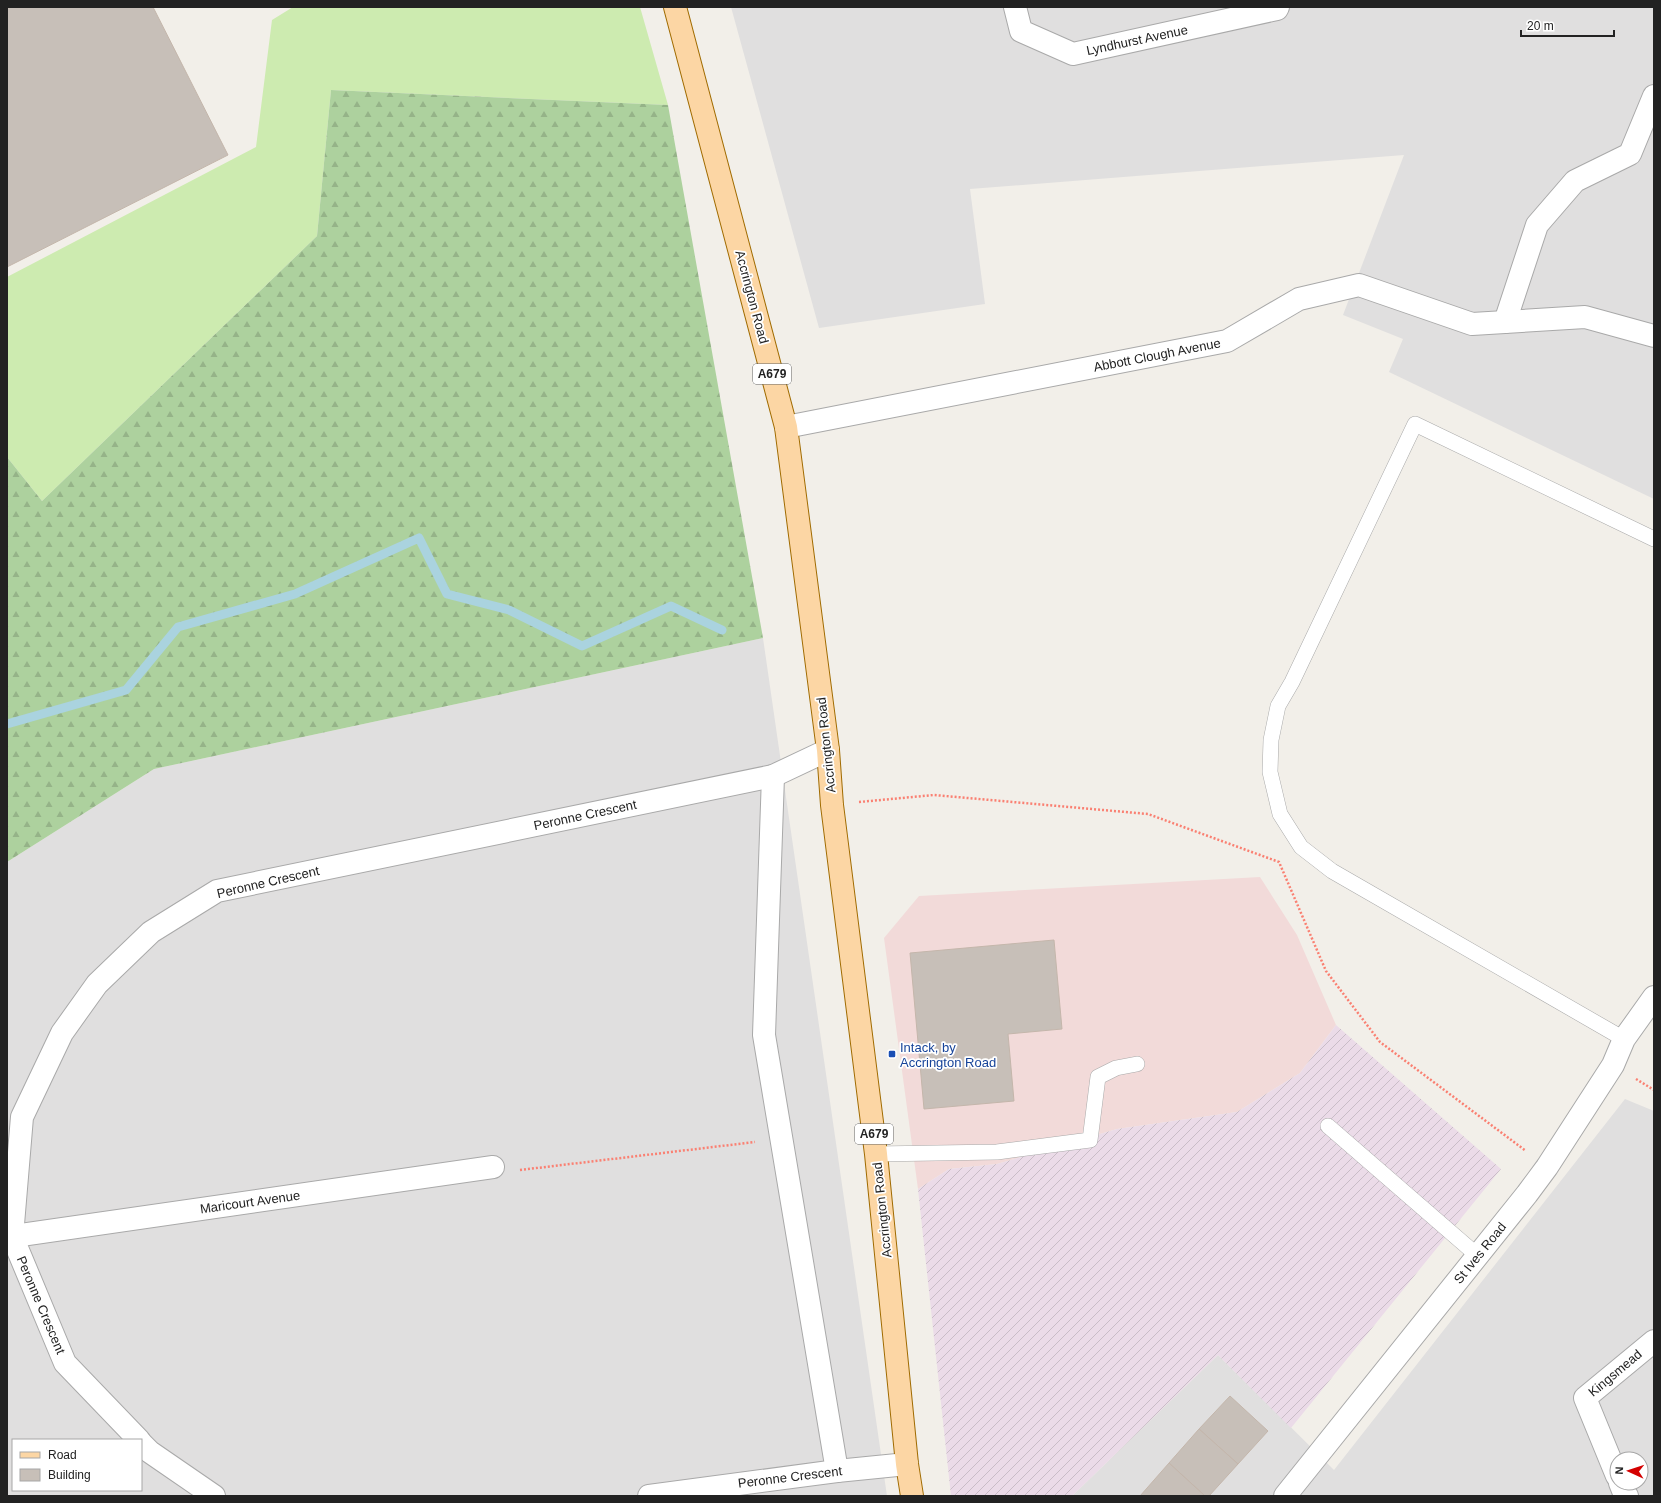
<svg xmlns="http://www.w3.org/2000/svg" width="1661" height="1503" font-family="Arial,sans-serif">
	<defs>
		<pattern id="industrial-furrows" width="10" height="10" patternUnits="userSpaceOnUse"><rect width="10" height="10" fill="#ebdbe8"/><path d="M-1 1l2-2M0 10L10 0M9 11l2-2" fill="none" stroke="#c9bcc7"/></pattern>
		<pattern id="forest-firs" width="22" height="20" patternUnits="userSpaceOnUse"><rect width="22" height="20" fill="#add19e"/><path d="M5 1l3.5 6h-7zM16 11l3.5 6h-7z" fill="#95b388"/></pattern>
	</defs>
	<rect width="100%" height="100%" fill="#f2efe9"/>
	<g fill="#e0dfdf" fill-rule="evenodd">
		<path d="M731,7H1654V499L1389,372L1403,339L1343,315L1404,155L970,189L985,304L819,328Z"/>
		<path d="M763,638L887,1496H7V862L154,769ZM13,1440H141V1490H13Z"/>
		<path d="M1625,1099L1654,1111V1496H1072L1218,1355L1334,1470ZM1617,1459H1641V1483H1617Z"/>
	</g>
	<path fill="#f2dad9" d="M1260,877L1297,935L1336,1025L1300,1073L1237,1112L1117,1129L997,1164L949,1169L918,1189L884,938L919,896Z"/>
	<path fill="url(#industrial-furrows)" d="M1336,1025L1501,1169L1291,1428L1218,1355L1072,1496H951L918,1189L949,1169L997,1164L1117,1129L1237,1112L1300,1073Z"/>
	<path fill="#cdebb0" d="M293,7H640L668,105L331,90L317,236L42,501L7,457V277L256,147L272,20Z"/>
	<path fill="url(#forest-firs)" d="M331,90L668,105L763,638L154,769L7,862V457L42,501L317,236Z"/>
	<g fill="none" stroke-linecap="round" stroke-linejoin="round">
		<path stroke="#aad3df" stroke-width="9" d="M7,724L126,690L178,627L295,594L419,538L447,594L509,610L582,646L671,606L722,630"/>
	</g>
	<g fill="#c7bfb8" stroke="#c4b6ab">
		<path d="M7,7H153L228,155L7,267Z"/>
		<path d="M1054,940L1062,1029L1008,1034L1014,1101L924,1109L910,953Z"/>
		<path d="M1230,1396L1268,1431L1238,1464L1199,1429Z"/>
		<path d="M1199,1429L1238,1464L1209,1496H1205L1169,1463Z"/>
		<path d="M1169,1463L1205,1496H1140Z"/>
	</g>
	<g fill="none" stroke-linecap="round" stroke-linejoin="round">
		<g stroke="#a9a9a9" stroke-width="16">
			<g id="service">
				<path d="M1624,1039L1332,871L1301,847L1280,814L1270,772L1271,740L1278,706L1292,682L1415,424L1654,539"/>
				<path d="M1328,1126L1478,1256"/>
				<path d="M876,1154L997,1152L1090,1140L1098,1077L1116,1068L1137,1064"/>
			</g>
		</g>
		<g stroke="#a9a9a9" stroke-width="24">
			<g id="minor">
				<path d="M1015,7L1021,31L1073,54L1277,9L1278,7"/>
				<path d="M1505,322L1537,225L1575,181L1630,154L1654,96"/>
				<path d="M786,427L1227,341L1299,299L1359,285L1472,324L1585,317L1654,336"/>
				<path d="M773,776L764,1035L837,1471"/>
				<path d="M7,1237L493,1167"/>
				<path d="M139,1440L65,1363L12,1236L22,1117L62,1033L97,984L151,932L217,891L773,776L828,750"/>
				<path d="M141,1443L150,1452L214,1496"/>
				<path d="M1617,1476L1585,1398L1654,1341"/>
				<path d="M1620,1483L1624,1493L1627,1496"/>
				<path d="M649,1496L837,1471L907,1464"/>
				<path d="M1285,1496L1527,1194L1547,1167L1613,1065L1624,1039L1654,997"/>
			</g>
		</g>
		<g stroke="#a06b00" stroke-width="24">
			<path id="primary" d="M675,7L786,427L828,750L832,805L876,1154L907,1464L912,1496"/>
		</g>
		<g stroke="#fa8072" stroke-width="2.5" stroke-dasharray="2 2" stroke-linecap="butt">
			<path d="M859,802L934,795L1148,814L1279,862L1326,971L1380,1042L1526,1151"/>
			<path d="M1636,1079L1654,1090"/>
			<path d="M520,1170L755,1142"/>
		</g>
		<use href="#service" stroke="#fff" stroke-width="15"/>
		<use href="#minor" stroke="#fff" stroke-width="22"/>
		<use href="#primary" stroke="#fcd6a4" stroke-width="22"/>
	</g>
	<rect fill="#1a4fb4" stroke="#fff" stroke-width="1.5" x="888" y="1050" width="8" height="8" rx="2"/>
	<g text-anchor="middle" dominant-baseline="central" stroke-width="3.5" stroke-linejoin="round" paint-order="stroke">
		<g fill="#fff" stroke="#646464" stroke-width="1">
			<rect x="753" y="364" width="38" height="20" rx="3"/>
			<rect x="855" y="1124" width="38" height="20" rx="3"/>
		</g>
		<g font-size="12" font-weight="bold" fill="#222">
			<text x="772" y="374">A679</text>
			<text x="874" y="1134">A679</text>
		</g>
		<g font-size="13" fill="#222" stroke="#fff">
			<text transform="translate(1137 40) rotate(-12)">Lyndhurst Avenue</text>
			<text transform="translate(752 297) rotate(75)">Accrington Road</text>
			<text transform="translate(1157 355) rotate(-11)">Abbott Clough Avenue</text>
			<text transform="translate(826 745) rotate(-96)">Accrington Road</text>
			<text transform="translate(585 815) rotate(-12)">Peronne Crescent</text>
			<text transform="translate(268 882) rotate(-13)">Peronne Crescent</text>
			<text transform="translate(250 1202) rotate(-8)">Maricourt Avenue</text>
			<text transform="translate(882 1210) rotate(-96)">Accrington Road</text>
			<text transform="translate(1480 1253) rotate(-51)">St Ives Road</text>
			<text transform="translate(41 1305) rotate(67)">Peronne Crescent</text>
			<text transform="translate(1615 1373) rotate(-40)">Kingsmead</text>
			<text transform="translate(790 1477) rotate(-7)">Peronne Crescent</text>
		</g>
		<g font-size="13" fill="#164399" stroke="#fff" text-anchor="start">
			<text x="900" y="1047">Intack, by<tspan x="900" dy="15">Accrington Road</tspan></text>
		</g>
	</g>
	<rect width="1661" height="1503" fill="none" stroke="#222222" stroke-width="16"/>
	<rect x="12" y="1439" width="130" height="52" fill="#ffffff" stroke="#a7a7a7"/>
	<rect x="20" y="1452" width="20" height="6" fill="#fcd6a4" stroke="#a7a7a7"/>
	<text x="48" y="1459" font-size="12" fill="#222222">Road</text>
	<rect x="20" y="1469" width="20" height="12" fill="#c7bfb8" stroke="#a7a7a7"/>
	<text x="48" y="1479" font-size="12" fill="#222222">Building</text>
	<g transform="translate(1629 1471) rotate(273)"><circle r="19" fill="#ffffff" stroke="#a7a7a7"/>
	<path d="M0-3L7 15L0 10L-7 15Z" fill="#d40000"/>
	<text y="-6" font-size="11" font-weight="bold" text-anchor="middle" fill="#222222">N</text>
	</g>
	<path d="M1521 30v6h93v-6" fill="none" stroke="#222222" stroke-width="2"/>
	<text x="1527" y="30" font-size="12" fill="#222222" stroke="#ffffff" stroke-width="3" paint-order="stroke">20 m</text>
</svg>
